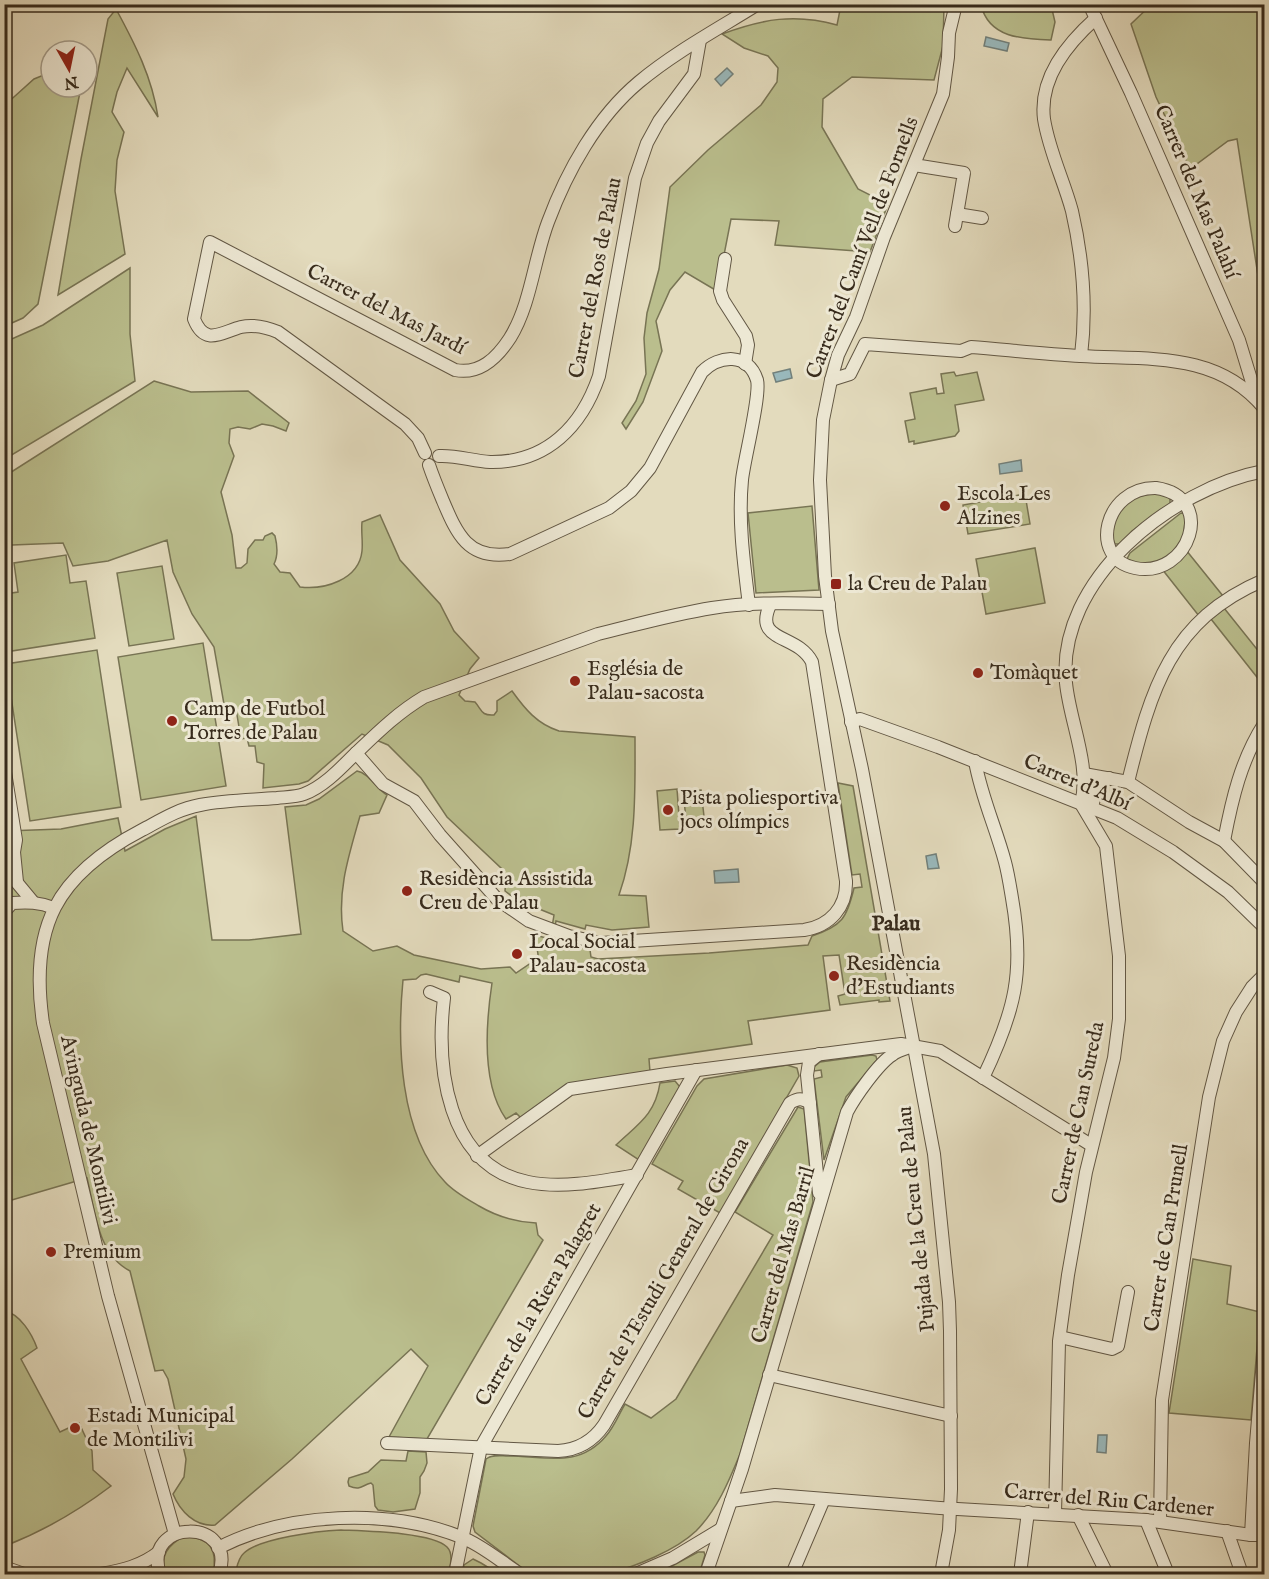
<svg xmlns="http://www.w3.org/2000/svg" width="1269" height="1579" font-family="'IM FELL English',serif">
	<rect width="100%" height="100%" fill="#e3dbbd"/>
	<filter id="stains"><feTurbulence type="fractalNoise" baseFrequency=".00333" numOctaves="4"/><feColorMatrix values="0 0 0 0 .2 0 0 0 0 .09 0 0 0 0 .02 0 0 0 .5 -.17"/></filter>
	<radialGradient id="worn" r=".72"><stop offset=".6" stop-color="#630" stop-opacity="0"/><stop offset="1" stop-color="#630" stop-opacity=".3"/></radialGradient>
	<g fill="#babe8d" stroke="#787454" stroke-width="1.5">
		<path d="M1152,4L1264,5V315L1237,139L1228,141L1190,169L1156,97L1131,24Z"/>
		<path d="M841,5H944L943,46L934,80L852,77L823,99L822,127L858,189L888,204L870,252L775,245L779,221L731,219L717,291L685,272L670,290L656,321L662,351L643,402L626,429L622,423L636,401L646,374L644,338L647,313L659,269L670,187L708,150L761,105L777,82L778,68L768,56L744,48L722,34C763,19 795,13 837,25Z"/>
		<path d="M981,5H1051L1055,22L1051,40C1022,39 989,38 981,5Z"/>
		<path d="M116,9C135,44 152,77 158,117L127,68L117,92L112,112L124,132L117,160L115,191L125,254L58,295L81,159L108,19Z"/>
		<path d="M51,72V87H81L38,304L23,318L5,326V105L34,79Z"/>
		<path d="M130,268V334L135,381L5,459V342L43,325Z"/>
		<path d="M954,372L956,376L977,372L984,400L955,405L959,431L955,436L914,444V441L909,442L905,421L915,419L910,393L936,388L937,394L944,393L941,374Z"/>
		<path d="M154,381L191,392L248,391L289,423L286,431L273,426L262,424L250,429L238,427L230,429L229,443L234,456L221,492L232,535L236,568H241L247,563L248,549L255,540H263L265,536L272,533L275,536C277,544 278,556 274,564L280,572L290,573L300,587C324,590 359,580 362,551C363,541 361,532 362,522L380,515L400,560L440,604L454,631L479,658L470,669L459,695L465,701L475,702C482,710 481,716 494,715L497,711V701L512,691C525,709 537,724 559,731L635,737C635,790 637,844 619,895L646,896L649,927L612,930L586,925L585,929L556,921L553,941L590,950L591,957L598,959L709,953L808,945L812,936C842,926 847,918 854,888L862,887L860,874L852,875L838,783L853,786L890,1001L879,1002V1000L840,1005L838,996L845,994L839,955L823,956L830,1010L748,1021L752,1044L649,1059L650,1072L568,1084L521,1118L516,1113L506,1119C481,1084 486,1023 492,983L460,976L459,982L426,974L421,975L416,979L403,980C397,1042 399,1134 445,1182C454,1192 467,1199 479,1206C496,1216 516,1222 536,1223L538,1235L543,1240L427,1439L389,1437L428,1366L411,1349L292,1459L215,1525C195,1527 180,1511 173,1494L184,1477L186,1459L168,1379L163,1370L155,1371L130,1271C97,1254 95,1210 87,1178L5,1202L4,822L6,831L61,829L118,818L125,851L165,829L196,816L212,940H249L301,934L285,807L306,805L319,799L357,771C369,773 376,789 387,795L379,813L360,816C349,855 337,890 343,931L373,951L397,946L414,955L481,969L510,967L516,973L531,963L539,961L535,935L550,939L554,915L517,900L505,891L506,878L502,869L447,817L421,778L388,745L362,734L308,781L299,784L263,788L264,764L257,762L255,746H249L247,738L241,739L236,709L225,710L214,647L192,614L173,572L167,540L108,561L73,566L63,543L12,545L5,555V476Z"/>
		<path d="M1156,493L1170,497V504L1132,531L1120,544H1115L1111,535L1112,528L1122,507L1135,497Z"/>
		<path d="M1025,494L1030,524L968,534L963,505Z"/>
		<path d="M812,506L819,590L756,593L748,513Z"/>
		<path d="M1181,513L1186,514L1183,538L1168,558L1142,566L1127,559L1130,553Z"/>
		<path d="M1035,548L1045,603L986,614L976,559Z"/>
		<path d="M1186,550L1223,596L1199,616L1162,569Z"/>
		<path d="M66,555L70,583L86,581L95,638L5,652V594L18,592L14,563Z"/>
		<path d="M162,566L174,639L129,646L117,573Z"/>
		<path d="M1224,608L1264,658V686L1211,619Z"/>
		<path d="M203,643L226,786L141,800L118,657Z"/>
		<path d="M97,650L121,807L30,821L6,664Z"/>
		<path d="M677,789L680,829L660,830L657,791Z"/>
		<path d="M701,790L705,825L687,827L683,792Z"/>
		<path d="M872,1055L876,1056L877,1060L846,1097L824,1160L814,1079L822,1077L821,1070L814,1071V1067L820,1062Z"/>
		<path d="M787,1065L797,1068L799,1076L720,1213L678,1189L683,1181L652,1164L697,1086L704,1079Z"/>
		<path d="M675,1081L680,1087L639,1160L616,1145C638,1124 655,1115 660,1083Z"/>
		<path d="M798,1107L804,1109L813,1202L740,1454C729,1481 717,1510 696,1531C675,1551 636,1566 608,1574H533L526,1571L475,1532L473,1526L486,1459C492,1454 501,1456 508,1456C545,1456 578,1469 606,1436C614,1427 619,1414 625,1404L651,1418L676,1399L773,1235L735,1212Z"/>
		<path d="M1193,1259L1231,1266L1227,1304L1260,1312L1251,1420L1169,1413Z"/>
		<path d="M5,1311C20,1314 32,1334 37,1348L21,1359L60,1432L79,1423L92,1451L93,1470L111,1486C78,1511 44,1531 5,1546Z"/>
		<path d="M1264,1416V1529L1260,1527L1257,1519Z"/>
		<path d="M408,1451L426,1452L427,1463L424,1471L420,1477V1493L415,1509L393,1512L378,1510L375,1506L373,1485L371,1483C362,1485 361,1491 349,1486L348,1482L349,1478L368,1472L381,1460L406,1461Z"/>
		<path d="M341,1530C363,1531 432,1532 447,1547C454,1554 450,1567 448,1574H235C237,1567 238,1558 244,1553C260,1538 319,1531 341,1530Z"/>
		<path d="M184,1536C210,1538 218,1549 213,1574H166C159,1556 168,1545 184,1536Z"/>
		<path d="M698,1552H704L705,1555L699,1574H657Z"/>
		<path d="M473,1559L481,1563L499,1574H462L464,1565Z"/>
	</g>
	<g fill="#99b8bb" stroke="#72807b" stroke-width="1.5">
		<path d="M986,37L1009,43L1007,51L984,46Z"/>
		<path d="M727,68L733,74L721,86L715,79Z"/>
		<path d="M790,369L792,378L776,382L773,373Z"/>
		<path d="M1021,460L1022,471L1000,474L999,464Z"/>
		<path d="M936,854L939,868L928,869L926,856Z"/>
		<path d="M738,869L739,882L715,883L714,871Z"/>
		<path d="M1098,1435H1107L1106,1453L1097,1452Z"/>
	</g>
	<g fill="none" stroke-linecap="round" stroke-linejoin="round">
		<g stroke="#625744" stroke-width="14">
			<g id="minor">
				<path d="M1089,4L1131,93L1239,340L1257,399"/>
				<path d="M914,165L964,173L955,226"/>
				<path d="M957,214L982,218"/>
				<path d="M725,259L720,291L723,300L746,336L748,345L745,364"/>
				<path d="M1081,356C1087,307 1083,259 1072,211C1064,181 1049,151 1044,119C1039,78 1067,44 1096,18"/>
				<path d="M831,380L850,374L865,344L961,351L971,347C1008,350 1045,354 1081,356C1148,360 1217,351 1264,408"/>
				<path d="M425,453L418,438L405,424L278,332C266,327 254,324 241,327C222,332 205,347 194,319L210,242L455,370C480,375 497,358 510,338C531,304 534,259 548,222C567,171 597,117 639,82C675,52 718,29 758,4"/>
				<path d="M439,456C456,455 473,461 490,462C547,463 582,426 599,376L635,178L647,143L659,121L694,74L700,40"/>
				<path d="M429,465C433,477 438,489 443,501C457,534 468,560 510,554L609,508L631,491L650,468L702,372C719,355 748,352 757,380C761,395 744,460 742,480C738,521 744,564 749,605"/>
				<path d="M1156,488C1218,497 1189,579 1135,568C1088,559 1104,487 1156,488Z"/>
				<path d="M851,722L860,719L938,747L1117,818L1173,852L1228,892L1264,927"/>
				<path d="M356,753L383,784L414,801L440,835L497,899L529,921L569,936L601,943L804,930C830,926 847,907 846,881L812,662C797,633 753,643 770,605"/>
				<path d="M975,761C981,796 996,828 1005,862C1008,873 1010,886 1012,898C1025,972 1015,1011 983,1078"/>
				<path d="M4,766L16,840L14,852L17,882"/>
				<path d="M1084,774L1128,782L1189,822L1224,841L1264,882"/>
				<path d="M1128,782C1151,689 1170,620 1264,580"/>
				<path d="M1092,808L1097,784L1109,778"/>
				<path d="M1224,841C1232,799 1241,760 1264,724"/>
				<path d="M4,867L33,902"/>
				<path d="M4,912L12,903C28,902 39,902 54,908"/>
				<path d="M430,992L444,998C436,1066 446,1166 528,1182C563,1189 602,1181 637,1175"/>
				<path d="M477,1156L570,1089L667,1074L901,1044L940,1051L1091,1145"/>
				<path d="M819,1193L807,1075L809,1062L819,1054"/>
				<path d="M1060,1337L1112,1349L1118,1346L1128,1292"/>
				<path d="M769,1375L951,1416"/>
				<path d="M387,1443L558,1451C578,1450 593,1441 604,1425L790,1103C798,1098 802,1098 810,1103"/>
				<path d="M731,1501L775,1495L940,1508L1146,1520L1251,1535H1264"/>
				<path d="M1055,1514L1059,1341L1068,1275L1086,1172L1114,1058L1119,1019V956L1106,846L1081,804C1091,765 1070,723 1066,683C1056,580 1172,488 1264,471"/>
				<path d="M1078,1515L1107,1574"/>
				<path d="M1146,1520L1168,1574"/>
				<path d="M1160,1521L1162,1400L1209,1097L1223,1041L1236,1012L1252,987L1264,975"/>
				<path d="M1227,1531L1242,1574"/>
				<path d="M175,1534L108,1296L43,1023C29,927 56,875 142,830C161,820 178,809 200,805C225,800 251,800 277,798C286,797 296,797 304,794C323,787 340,769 354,755C376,734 397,713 424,697L598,634C635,625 674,614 712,608C748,602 792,603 829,604"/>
				<path d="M1251,1535L1256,1443L1264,1349"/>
				<path d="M218,1548C288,1512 388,1508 461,1537C482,1545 501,1562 520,1574"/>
				<path d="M4,1567L24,1574"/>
				<path d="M101,1574C123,1570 141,1566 159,1552"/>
				<path d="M160,1574C141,1518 238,1517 219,1574"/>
				<path d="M455,1574L481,1447L696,1070"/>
				<path d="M636,1574L673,1558L721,1529"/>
				<path d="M706,1574L742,1469L847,1112C855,1097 878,1064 892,1055C897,1051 904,1049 910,1047"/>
				<path d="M792,1574L824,1499"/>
				<path d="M941,1574L949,1530L951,1489L950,1331L949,1302L934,1154L862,769L832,631L825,576L820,480L823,420L831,380L838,355L856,317L884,237L943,94L948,57L949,33L956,4"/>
				<path d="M1020,1574L1028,1512"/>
			</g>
		</g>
		<use href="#minor" stroke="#ede8d4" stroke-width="12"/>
	</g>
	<g fill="#8f2418" stroke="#ede8d4" stroke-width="2">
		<circle cx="945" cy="506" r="6"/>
		<rect x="830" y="578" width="12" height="12" rx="3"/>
		<circle cx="978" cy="673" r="6"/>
		<circle cx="575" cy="681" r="6"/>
		<circle cx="172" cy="721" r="6"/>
		<circle cx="668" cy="810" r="6"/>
		<circle cx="407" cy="891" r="6"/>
		<circle cx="517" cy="954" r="6"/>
		<circle cx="834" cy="976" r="6"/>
		<circle cx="51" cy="1252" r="6"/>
		<circle cx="75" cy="1428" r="6"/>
	</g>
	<g text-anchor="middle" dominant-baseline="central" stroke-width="6" stroke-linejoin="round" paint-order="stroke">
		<g font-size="21" fill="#372b1c" stroke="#ede8d4">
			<text transform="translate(1196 192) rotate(67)">Carrer del Mas Palahí</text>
			<text transform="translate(863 248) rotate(-69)">Carrer del Camí Vell de Fornells</text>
			<text transform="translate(596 278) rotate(-79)">Carrer del Ros de Palau</text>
			<text transform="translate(386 310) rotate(27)">Carrer del Mas Jardí</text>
			<text transform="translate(1077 783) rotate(23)">Carrer d'Albí</text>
			<text transform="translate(1079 1113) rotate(-78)">Carrer de Can Sureda</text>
			<text transform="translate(88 1130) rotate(77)">Avinguda de Montilivi</text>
			<text transform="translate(917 1219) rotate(-96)">Pujada de la Creu de Palau</text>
			<text transform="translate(1167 1238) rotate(-81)">Carrer de Can Prunell</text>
			<text transform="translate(784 1255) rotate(-74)">Carrer del Mas Barril</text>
			<text transform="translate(664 1279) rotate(-60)">Carrer de l'Estudi General de Girona</text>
			<text transform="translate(539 1305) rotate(-60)">Carrer de la Riera Palagret</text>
			<text transform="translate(1109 1501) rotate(5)">Carrer del Riu Cardener</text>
		</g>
		<g font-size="21" fill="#372b1c" stroke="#ede8d4" text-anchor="start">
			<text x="957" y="494">Escola Les<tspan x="957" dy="24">Alzines</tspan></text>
			<text x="848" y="584">la Creu de Palau</text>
			<text x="587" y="669">Església de<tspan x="587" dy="24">Palau-sacosta</tspan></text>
			<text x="990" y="673">Tomàquet</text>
			<text x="184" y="709">Camp de Futbol<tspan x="184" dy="24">Torres de Palau</tspan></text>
			<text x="680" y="798">Pista poliesportiva<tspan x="680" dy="24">jocs olímpics</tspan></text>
			<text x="419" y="879">Residència Assistida<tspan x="419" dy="24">Creu de Palau</tspan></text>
			<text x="529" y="942">Local Social<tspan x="529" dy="24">Palau-sacosta</tspan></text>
			<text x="846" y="964">Residència<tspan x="846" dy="24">d'Estudiants</tspan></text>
			<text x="63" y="1252">Premium</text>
			<text x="87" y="1416">Estadi Municipal<tspan x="87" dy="24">de Montilivi</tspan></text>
		</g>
		<g font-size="22" font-weight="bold" fill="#372b1c" stroke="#ede8d4">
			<text x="896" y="924">Palau</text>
		</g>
	</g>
	<rect width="1269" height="1579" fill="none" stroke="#e3dbbd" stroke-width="24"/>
	<rect x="6" y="6" width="1257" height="1567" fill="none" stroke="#372b1c" stroke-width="3"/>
	<rect x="12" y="12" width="1245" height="1555" fill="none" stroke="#372b1c" stroke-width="1.5"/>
	<g transform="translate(69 69) rotate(171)"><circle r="28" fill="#ede8d4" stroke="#a49c8a" stroke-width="1.5"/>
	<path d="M0-4.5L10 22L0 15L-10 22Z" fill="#8f2418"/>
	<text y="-9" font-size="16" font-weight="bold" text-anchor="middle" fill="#372b1c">N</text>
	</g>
	<rect width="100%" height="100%" filter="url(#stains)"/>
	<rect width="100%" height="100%" fill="url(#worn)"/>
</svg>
